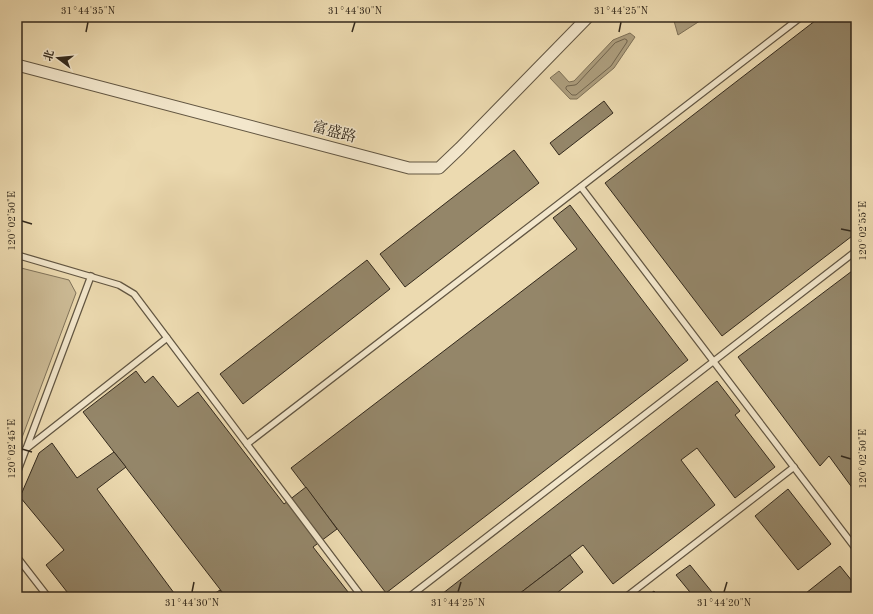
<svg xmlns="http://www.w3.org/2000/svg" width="873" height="614" font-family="'Old Standard TT','Noto Serif SC',serif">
	<rect width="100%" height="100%" fill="#ecdab0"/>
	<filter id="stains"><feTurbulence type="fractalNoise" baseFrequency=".005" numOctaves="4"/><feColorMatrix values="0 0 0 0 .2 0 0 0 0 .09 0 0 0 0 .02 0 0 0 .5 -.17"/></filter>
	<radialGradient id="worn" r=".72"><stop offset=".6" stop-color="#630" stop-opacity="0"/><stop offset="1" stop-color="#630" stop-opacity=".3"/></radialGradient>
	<path fill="#cdbc97" stroke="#80735a" d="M17,267L69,280L76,293L17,451Z"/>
	<g fill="#ad9e7e" stroke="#7d7057">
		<path d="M668,17H706L678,35L674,21Z"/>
		<path d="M630,33L635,37L614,68L577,99H570L550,78L559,71L569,82L574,81L613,40Z"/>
	</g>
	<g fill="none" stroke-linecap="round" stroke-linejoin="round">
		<path stroke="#70644e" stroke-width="1" d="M625,39L627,40V42L611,66L576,95H572L566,89V87L567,86L575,85L577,84L615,43Z"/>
	</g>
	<g fill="#948669" stroke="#342a1d">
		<path d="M820,17H856V233L722,336L605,183Z"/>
		<path d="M604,101L613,113L559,155L550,143Z"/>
		<path d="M514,150L539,183L405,287L380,254Z"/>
		<path d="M570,205L688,360L386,593L291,468L577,249L553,218Z"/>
		<path d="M367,260L390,289L243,404L220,374Z"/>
		<path d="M856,268V493L829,456L820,466L738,357Z"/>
		<path d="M136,371L145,383L153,376L178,407L198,392L284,504L306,487L337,529L313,547L352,597H226L83,412Z"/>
		<path d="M717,381L740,411L735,415L775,467L735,498L697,448L681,460L715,505L613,584L583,545L515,597H438Z"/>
		<path d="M52,443L77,478L114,452L126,467L97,489L177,597H71L46,565L64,550L20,497L39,453Z"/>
		<path d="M788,489L831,544L798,570L755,516Z"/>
		<path d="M570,555L583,572L552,597H515Z"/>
		<path d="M690,565L716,597H694L676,575Z"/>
		<path d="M840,566L856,586V597H801Z"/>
		<path d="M220,590L226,597H209Z"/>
		<path d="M654,591L659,597H646Z"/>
		<path d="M30,592L34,597H24Z"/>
	</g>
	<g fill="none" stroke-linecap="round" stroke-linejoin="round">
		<g stroke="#625642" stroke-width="8">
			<g id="service">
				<path d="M581,187L856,549"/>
				<path d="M17,255L119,285L134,294L362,597"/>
				<path d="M247,444L801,17"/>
				<path d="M26,449L167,338"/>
				<path d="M17,473L91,276"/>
				<path d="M17,557L48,597"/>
				<path d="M409,597L856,251"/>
				<path d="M626,597L794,467"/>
			</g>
		</g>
		<g stroke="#625642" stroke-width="13">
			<path id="minor" d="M17,65L409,168H439L460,148L588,17"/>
		</g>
		<use href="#service" stroke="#f3e7cc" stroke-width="5.5"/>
		<use href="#minor" stroke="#f3e7cc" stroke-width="11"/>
	</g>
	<path fill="none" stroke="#342a1d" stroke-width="1.5" d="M86,32L88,22M352,32L355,22M619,32L621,22M22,221L32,224M841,229L851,231M22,449L32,452M841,456L851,459M192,592L194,582M458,592L461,582M724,592L727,582"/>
	<g text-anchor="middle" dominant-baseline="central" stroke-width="3" stroke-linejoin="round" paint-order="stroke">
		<g font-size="15" fill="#342a1d" stroke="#f3e7cc">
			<text transform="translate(334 133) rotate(15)">富盛路</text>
		</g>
	</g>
	<rect width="873" height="614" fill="none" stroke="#ecdab0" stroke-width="44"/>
	<g transform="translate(58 58) rotate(286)" stroke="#f3e7cc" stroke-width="3" paint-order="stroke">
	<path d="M0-3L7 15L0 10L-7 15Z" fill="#342a1d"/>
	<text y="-6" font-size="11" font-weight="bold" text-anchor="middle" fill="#342a1d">北</text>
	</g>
	<rect x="22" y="22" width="829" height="570" fill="none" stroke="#342a1d" stroke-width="1.5"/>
	<g font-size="10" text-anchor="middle" fill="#342a1d">
		<text x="88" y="14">31°44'35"N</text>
		<text x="355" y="14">31°44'30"N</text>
		<text x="621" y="14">31°44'25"N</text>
		<text transform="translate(11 221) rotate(-90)" y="4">120°02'50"E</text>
		<text transform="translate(862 231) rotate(-90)" y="4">120°02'55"E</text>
		<text transform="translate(11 449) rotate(-90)" y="4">120°02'45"E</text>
		<text transform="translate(862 459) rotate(-90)" y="4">120°02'50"E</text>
		<text x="192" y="606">31°44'30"N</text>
		<text x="458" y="606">31°44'25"N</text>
		<text x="724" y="606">31°44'20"N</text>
	</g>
	<rect width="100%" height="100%" filter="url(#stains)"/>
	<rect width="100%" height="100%" fill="url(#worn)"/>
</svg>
